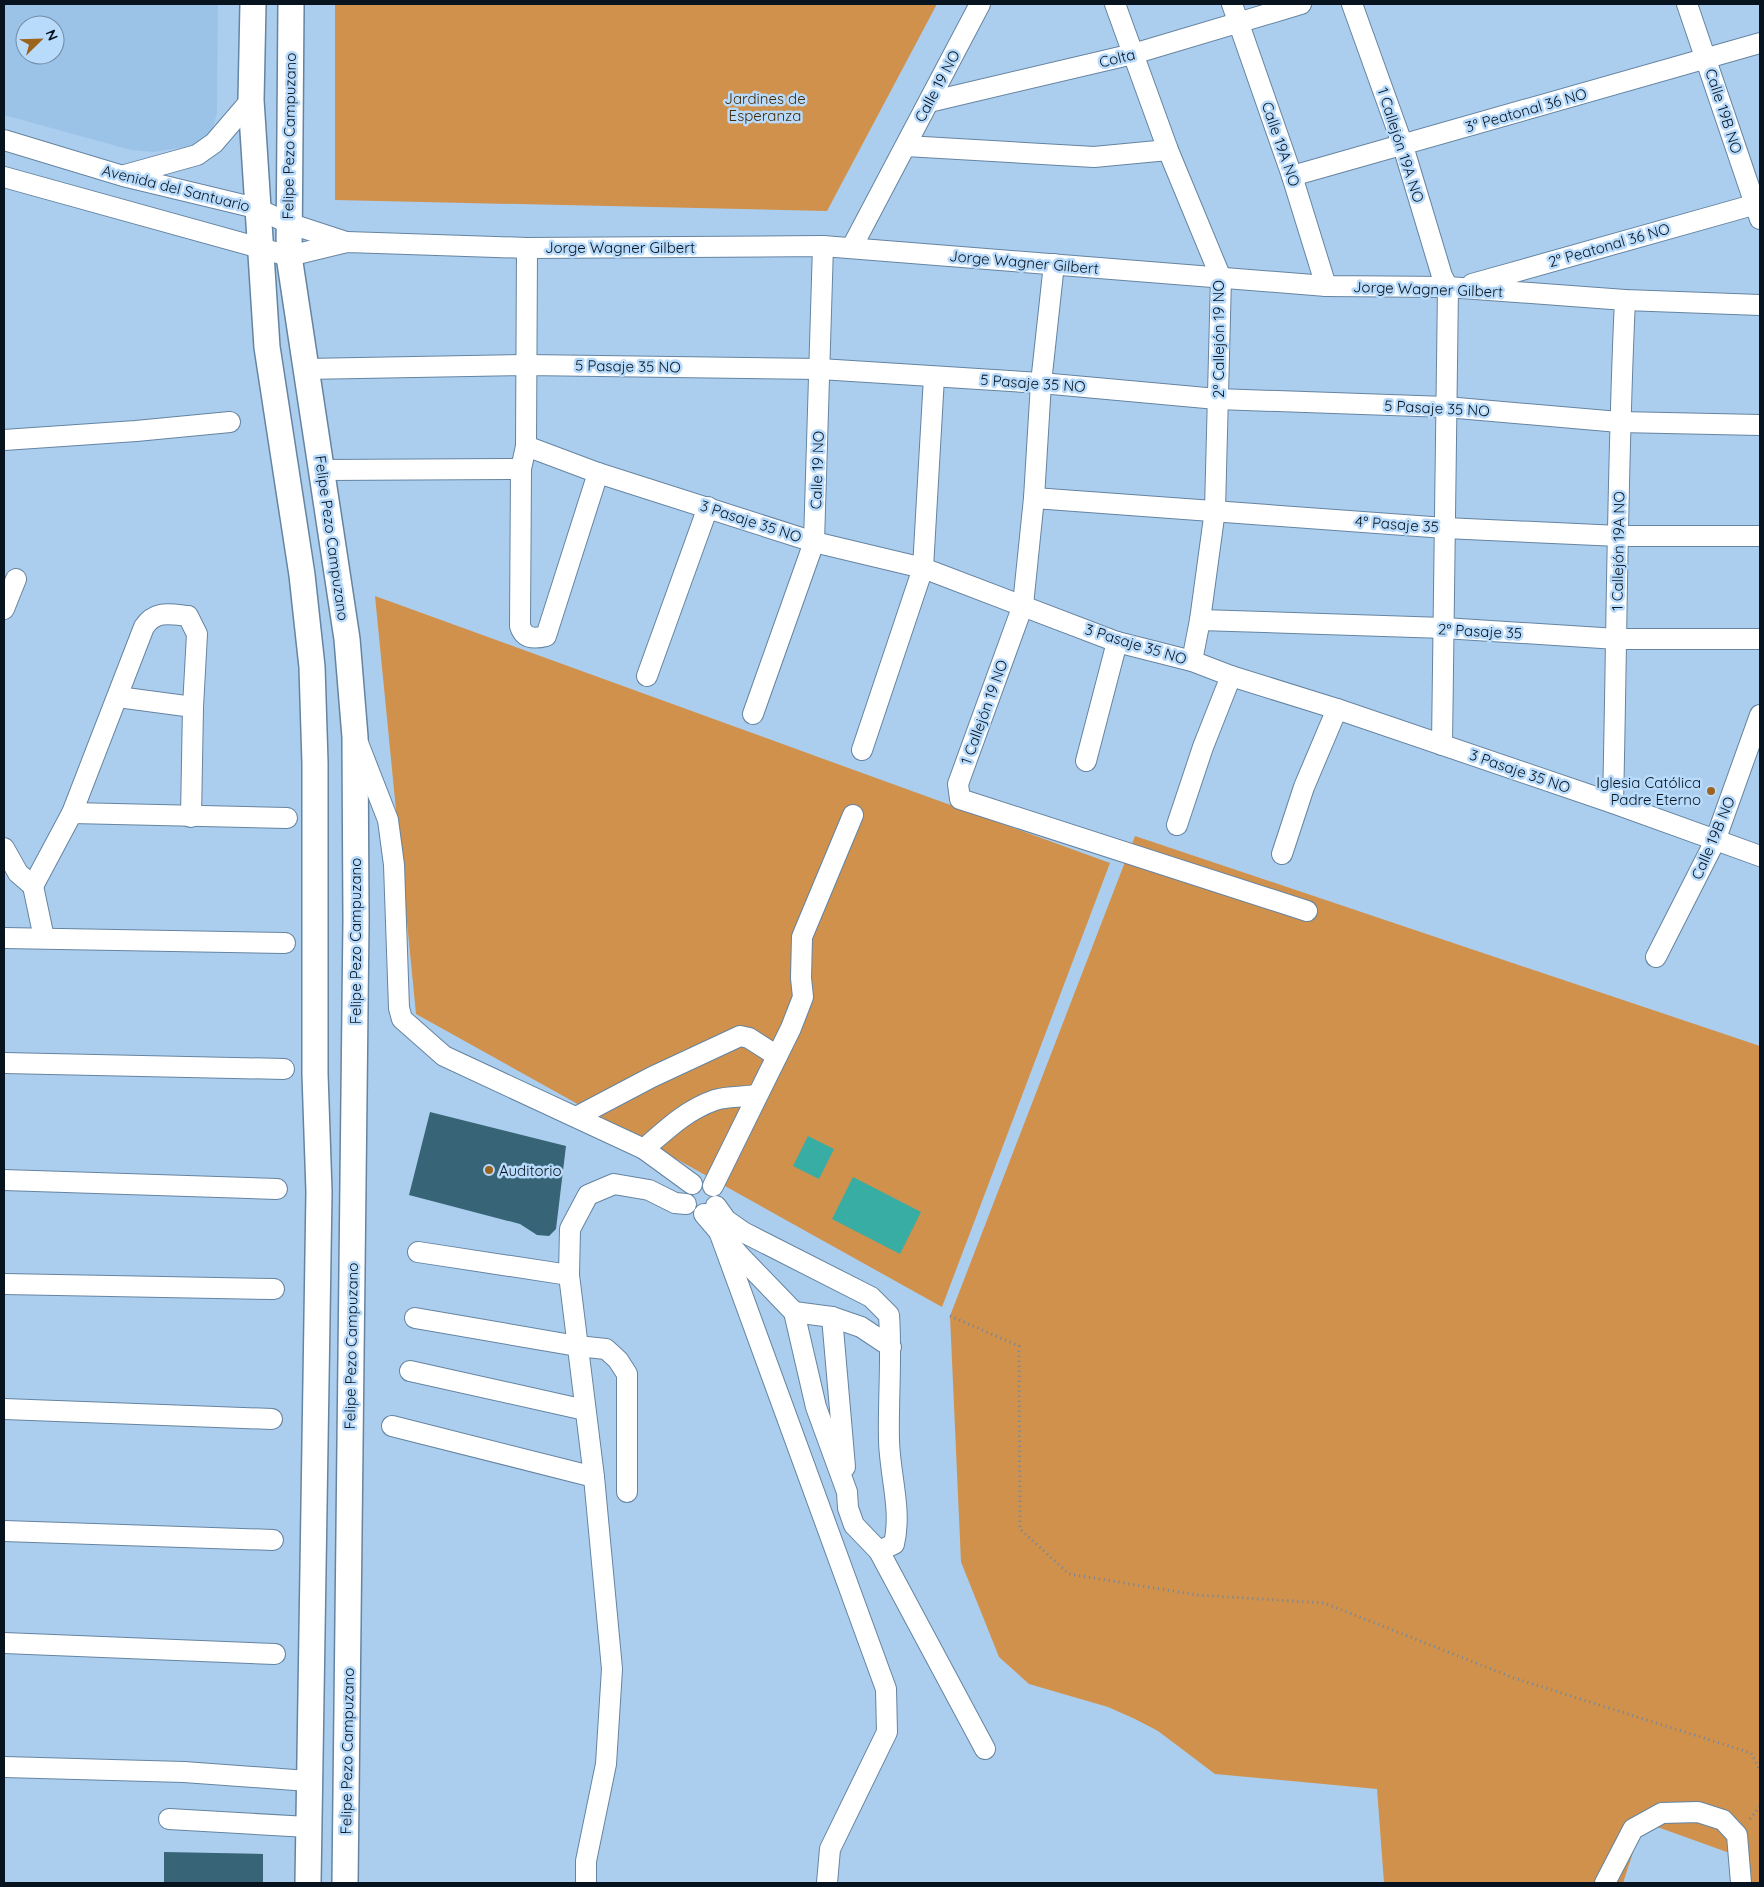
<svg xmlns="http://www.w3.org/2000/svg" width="1764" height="1887" font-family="Quicksand,sans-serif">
	<rect width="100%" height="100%" fill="#acceee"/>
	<path fill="#9bc3e8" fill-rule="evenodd" d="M4,4H218L217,113L212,132L197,145L154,152L131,150L4,115ZM25,25H55V55H25Z"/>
	<g fill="#d0914d">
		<path d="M335,4H937L827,211L335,200Z"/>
		<path d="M375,596L1110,863L942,1307L416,1014Z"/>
		<path d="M1135,836L1760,1046V1883H1736L1738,1856L1649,1824L1639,1834L1623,1883H1384L1377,1789L1215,1774L1158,1731L1135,1719L1108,1707L1029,1684L999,1657L961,1562L950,1316Z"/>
	</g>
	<g fill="#37ada3">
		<path d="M808,1136L834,1149L819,1179L793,1166Z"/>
		<path d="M853,1177L921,1212L900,1254L832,1219Z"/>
	</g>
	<g fill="#376476">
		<path d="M430,1112L566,1146L556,1229L549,1236L537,1235L520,1224L409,1195Z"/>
		<path d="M164,1852L263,1854V1883H164Z"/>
	</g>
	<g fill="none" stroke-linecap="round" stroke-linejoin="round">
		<g stroke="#6584a1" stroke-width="22">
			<g id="minor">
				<path d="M1115,4L1168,150L1221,278L1215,510L1200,620L1192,661"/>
				<path d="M1232,4L1292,176L1326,286"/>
				<path d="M1352,4L1403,146L1442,276L1448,287L1442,745"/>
				<path d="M1687,4L1760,219"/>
				<path d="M929,102L1133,54L1301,4"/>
				<path d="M4,140L123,176L256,208L288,223L346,242"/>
				<path d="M906,146L1094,157L1168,150"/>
				<path d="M125,175L197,155L214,143L251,100"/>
				<path d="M1292,176L1760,43"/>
				<path d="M4,177L289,256L347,242L527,248L823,246L1326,286L1448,287L1625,300L1760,305"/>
				<path d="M852,247L980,4"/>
				<path d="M527,248L526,446L521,469L520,626C524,639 534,639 546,636L598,473"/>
				<path d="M1054,264L1041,383L1034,498L1023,605L958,784L960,799L1307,911"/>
				<path d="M1472,284L1760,203"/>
				<path d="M305,369L527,365L820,369L1041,383L1217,399L1446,407L1619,422L1760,425"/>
				<path d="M4,440L136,431L230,422"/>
				<path d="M526,446L598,473L814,542L923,568L1117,642L1192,661L1231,676L1337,709L1613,803L1760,856"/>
				<path d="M323,470L521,469"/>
				<path d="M1034,498L1445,528L1619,536H1760"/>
				<path d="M4,609L16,579"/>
				<path d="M1200,620L1444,628L1617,639H1760"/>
				<path d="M647,676L708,507"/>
				<path d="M118,697L193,707"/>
				<path d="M753,714L814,542L823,246"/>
				<path d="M358,743L388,820L394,865L399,1008L402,1019L444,1056L644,1149L692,1184"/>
				<path d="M862,750L923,568L934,377"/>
				<path d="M1086,761L1117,642"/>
				<path d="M1613,803C1617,635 1617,467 1625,300"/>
				<path d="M72,813L287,818"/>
				<path d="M1177,825L1203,747L1231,676"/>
				<path d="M4,848L18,873L33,886L44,938"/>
				<path d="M1282,854L1304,787L1337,709"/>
				<path d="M33,886L72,813L144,627C155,610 170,614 188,616L197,634L193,707L191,817"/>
				<path d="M4,938L285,943"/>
				<path d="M1656,957L1715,841L1760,715"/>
				<path d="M4,1063L284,1069"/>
				<path d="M578,1116L652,1077L740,1036L749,1038L777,1056"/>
				<path d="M644,1149C666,1130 686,1110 715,1100C727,1096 744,1097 757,1095"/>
				<path d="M4,1180L277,1189"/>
				<path d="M713,1186L791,1028L803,997L801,978L802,937L853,815"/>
				<path d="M716,1206L726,1220L743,1232L871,1297L889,1315C892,1357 888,1399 889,1441C890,1476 902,1510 894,1544L879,1551"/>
				<path d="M704,1214L740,1256L794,1312L816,1407L847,1492L848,1508L854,1525L879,1551L985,1749"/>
				<path d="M720,1234L886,1689L887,1732L830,1849L827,1883"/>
				<path d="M418,1252L569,1275"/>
				<path d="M4,1284L274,1289"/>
				<path d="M794,1312L832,1317L861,1327L891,1347"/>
				<path d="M832,1317L845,1467"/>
				<path d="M415,1318L577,1346L606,1349L618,1360L627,1374V1492"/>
				<path d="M410,1371L585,1410"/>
				<path d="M4,1409L272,1419"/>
				<path d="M392,1426L594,1477"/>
				<path d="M4,1531L273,1540"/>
				<path d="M4,1643L275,1654"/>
				<path d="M4,1767L184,1772L308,1781"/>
				<path d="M169,1819L308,1827"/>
				<path d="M586,1883V1861L606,1764L612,1669L594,1477L569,1275L570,1229L588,1195L614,1184L649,1190L675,1203L686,1204"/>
				<path d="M1605,1883L1633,1829L1662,1813L1698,1812L1723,1820L1737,1835L1741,1883"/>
			</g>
		</g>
		<g stroke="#6584a1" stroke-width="28">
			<g id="major">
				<path d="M253,4L251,100L267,347L302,575L312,667L315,763V1074L319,1192L308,1883"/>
				<path d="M291,4L289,256L347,639L355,737L356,920L345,1883"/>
			</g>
		</g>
		<g stroke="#6e879f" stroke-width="3" stroke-dasharray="1 4" stroke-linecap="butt">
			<path d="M950,1316L1019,1346L1020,1529L1069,1574L1197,1595L1324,1603L1514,1678L1751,1753L1760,1770"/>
			<path d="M1750,1819L1760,1806"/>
		</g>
		<use href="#minor" stroke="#fff" stroke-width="20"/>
		<use href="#major" stroke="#fff" stroke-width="25"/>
	</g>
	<g fill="#9b631e" stroke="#b9dbfb" stroke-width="2">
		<circle cx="1711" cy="791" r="5"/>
		<circle cx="489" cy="1170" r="5"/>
	</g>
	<g text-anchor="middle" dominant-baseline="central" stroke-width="5" stroke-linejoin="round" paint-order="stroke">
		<g font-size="15" fill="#07131e" stroke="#b9dbfb">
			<text transform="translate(1117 58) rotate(-14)">Colta</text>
			<text transform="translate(937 86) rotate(-62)">Calle 19 NO</text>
			<text transform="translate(1526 110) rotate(-16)">3° Peatonal 36 NO</text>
			<text transform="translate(1724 111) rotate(72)">Calle 19B NO</text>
			<text transform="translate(289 136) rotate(-89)">Felipe Pezo Campuzano</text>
			<text transform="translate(1281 144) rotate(71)">Calle 19A NO</text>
			<text transform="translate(1401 145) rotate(72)">1 Callejón 19A NO</text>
			<text transform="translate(176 188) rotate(14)">Avenida del Santuario</text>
			<text transform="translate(1609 245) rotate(-16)">2° Peatonal 36 NO</text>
			<text x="620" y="247">Jorge Wagner Gilbert</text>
			<text transform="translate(1024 262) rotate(5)">Jorge Wagner Gilbert</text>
			<text transform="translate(1428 289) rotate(2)">Jorge Wagner Gilbert</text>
			<text transform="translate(1218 339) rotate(-90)">2° Callejón 19 NO</text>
			<text transform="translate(628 366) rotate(1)">5 Pasaje 35 NO</text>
			<text transform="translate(1033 383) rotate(4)">5 Pasaje 35 NO</text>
			<text transform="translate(1437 408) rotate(3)">5 Pasaje 35 NO</text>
			<text transform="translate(817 470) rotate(-88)">Calle 19 NO</text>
			<text transform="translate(751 521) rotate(18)">3 Pasaje 35 NO</text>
			<text transform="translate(1397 524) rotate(4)">4° Pasaje 35</text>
			<text transform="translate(332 538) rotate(82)">Felipe Pezo Campuzano</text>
			<text transform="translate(1618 551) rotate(-89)">1 Callejón 19A NO</text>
			<text transform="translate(1480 631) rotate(3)">2° Pasaje 35</text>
			<text transform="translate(1136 644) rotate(17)">3 Pasaje 35 NO</text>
			<text transform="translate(984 712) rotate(-70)">1 Callejón 19 NO</text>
			<text transform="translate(1520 771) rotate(19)">3 Pasaje 35 NO</text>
			<text transform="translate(1713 838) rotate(-67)">Calle 19B NO</text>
			<text transform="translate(355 941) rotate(-90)">Felipe Pezo Campuzano</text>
			<text transform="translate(351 1346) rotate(-89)">Felipe Pezo Campuzano</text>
			<text transform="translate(347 1751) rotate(-89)">Felipe Pezo Campuzano</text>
		</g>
		<g font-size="15" fill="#452804" stroke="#b9dbfb">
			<text x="765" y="98">Jardines de<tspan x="765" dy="17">Esperanza</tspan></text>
		</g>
		<g font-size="15" fill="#07131e" stroke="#b9dbfb" text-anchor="end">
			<text x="1701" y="782">Iglesia Católica<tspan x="1701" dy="17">Padre Eterno</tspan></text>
			<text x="499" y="1170" text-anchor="start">Auditorio</text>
		</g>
	</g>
	<rect width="1764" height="1887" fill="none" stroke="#07131e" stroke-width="10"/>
	<g transform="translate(40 40) rotate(67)"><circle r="24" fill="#b9dbfb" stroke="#728ba3"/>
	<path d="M0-4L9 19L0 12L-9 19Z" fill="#9b631e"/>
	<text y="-8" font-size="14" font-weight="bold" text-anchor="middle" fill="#07131e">N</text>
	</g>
</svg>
